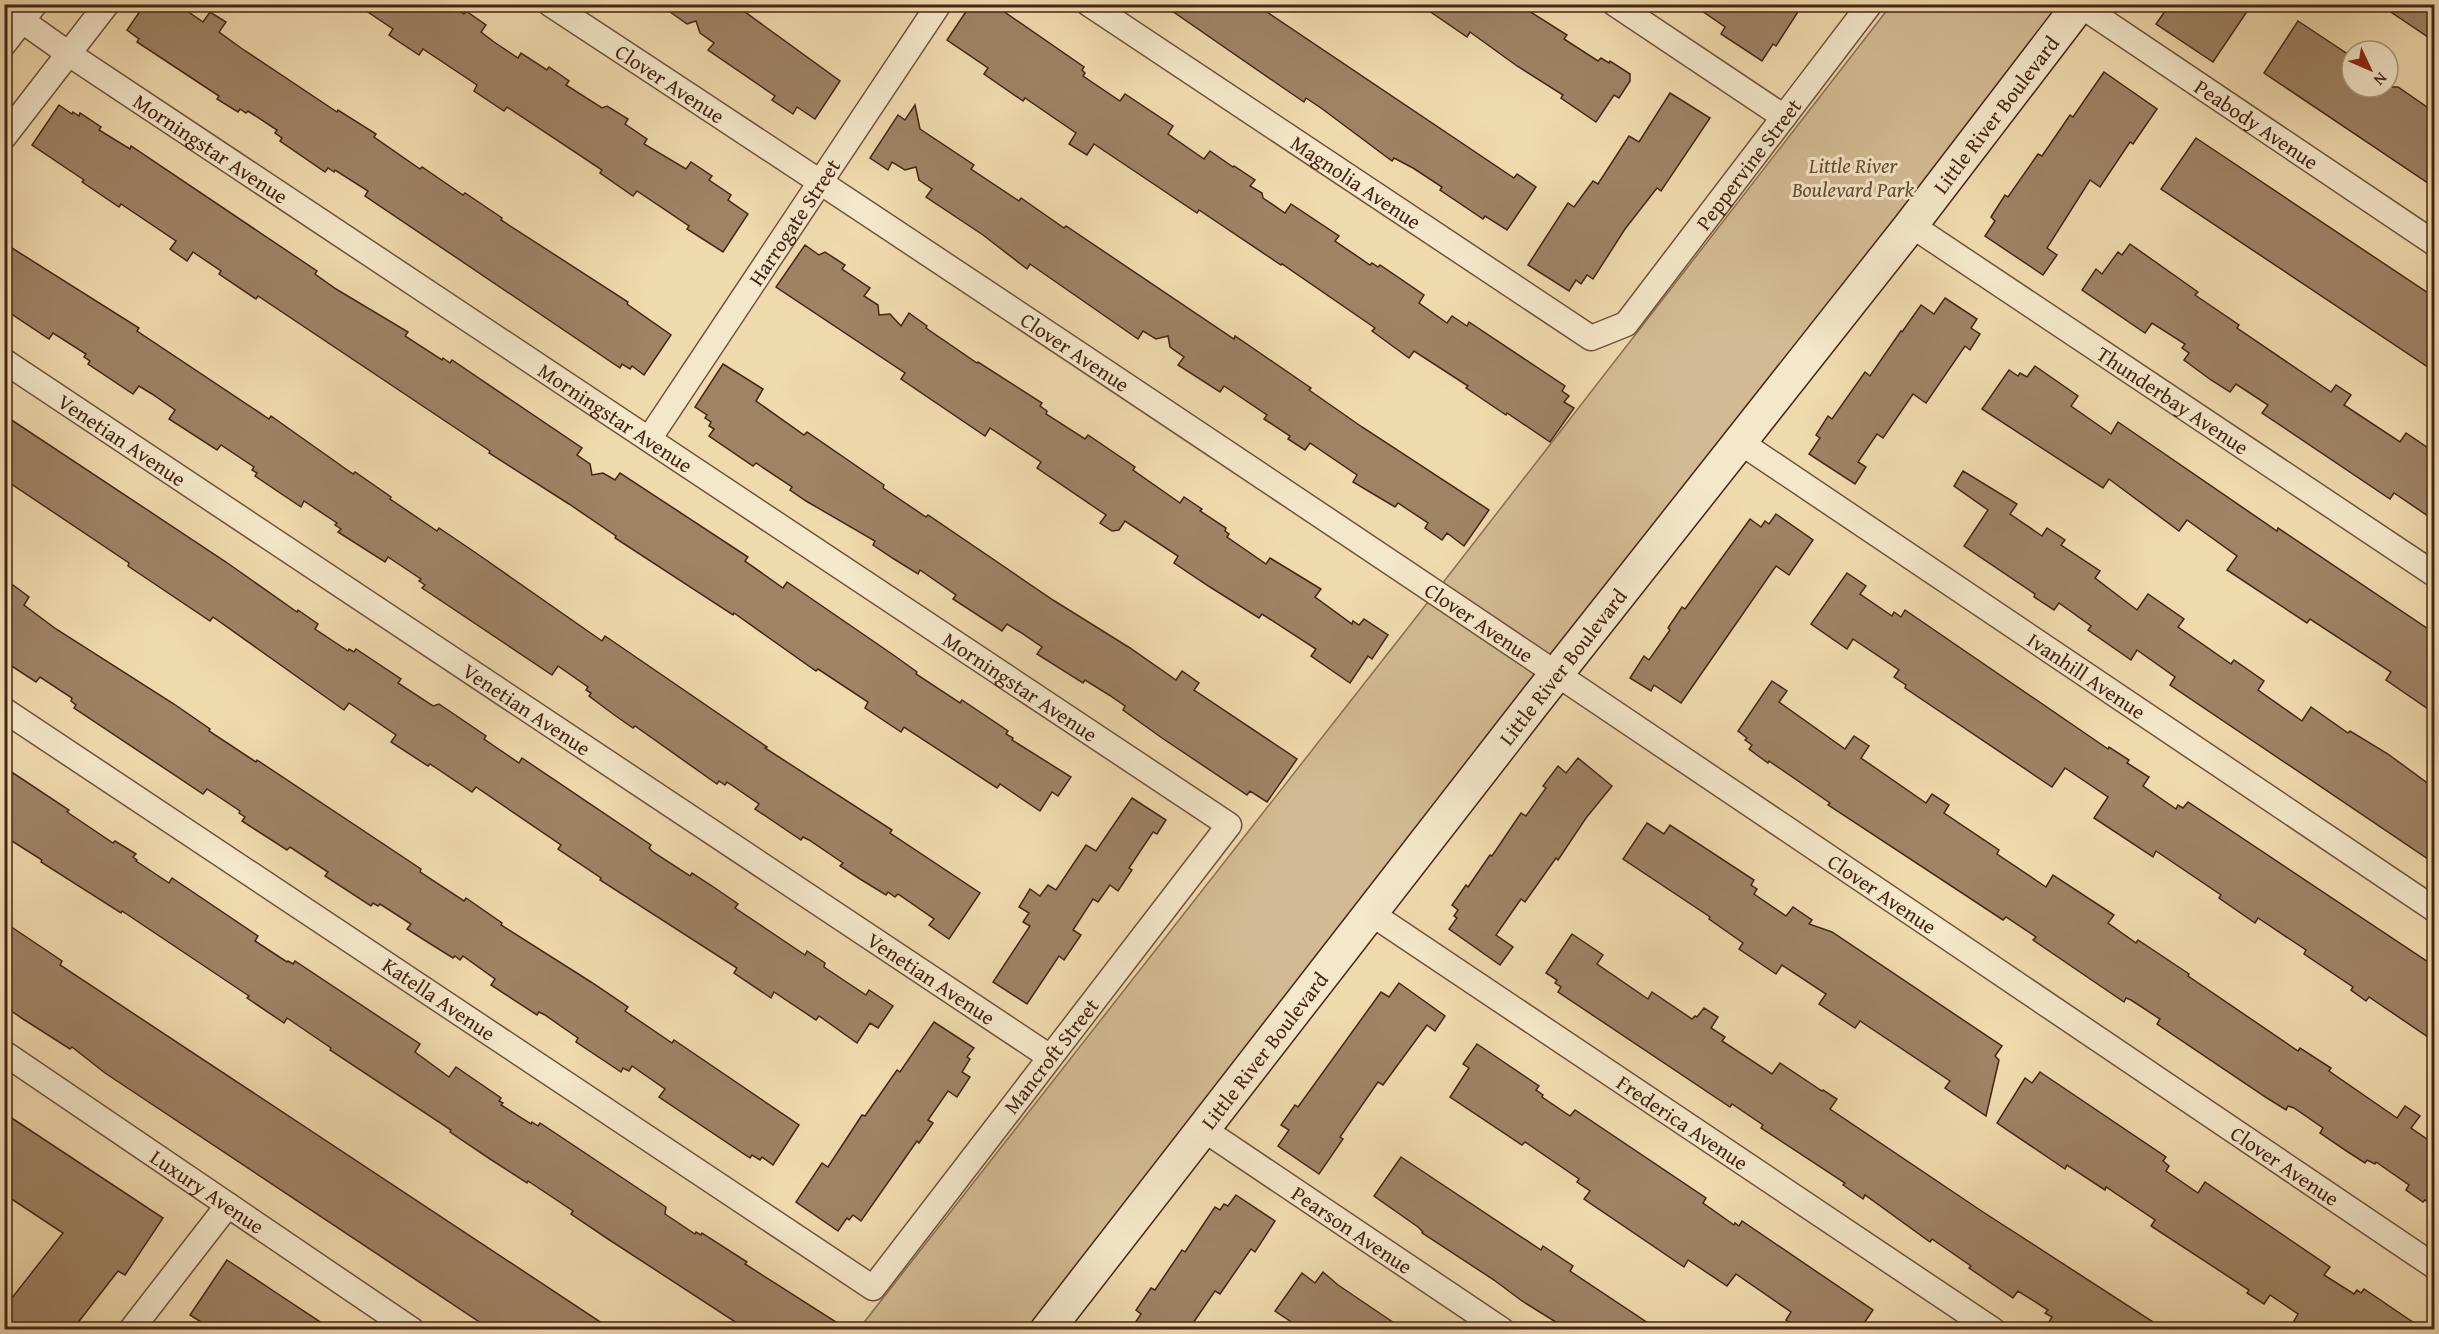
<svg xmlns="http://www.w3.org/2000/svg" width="2439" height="1334" font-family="'Gentium Book Plus',serif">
	<rect width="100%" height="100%" fill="#efdaae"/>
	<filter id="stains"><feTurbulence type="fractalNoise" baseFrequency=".00333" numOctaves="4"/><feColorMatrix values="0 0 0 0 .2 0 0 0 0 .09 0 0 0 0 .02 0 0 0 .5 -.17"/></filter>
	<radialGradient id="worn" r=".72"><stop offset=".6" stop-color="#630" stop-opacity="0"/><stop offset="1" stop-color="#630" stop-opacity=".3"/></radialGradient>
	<path fill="#d2bb94" stroke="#8c7054" stroke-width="1.5" d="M1891,5H2080L1047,1329L858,1330L1414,620Z"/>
	<g fill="#9e8365" stroke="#462515" stroke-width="1.5">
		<path d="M145,4H177L203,22L210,12L226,22L219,32L241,48L337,112L338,110L376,134L374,137L420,169L422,167L463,195L465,193L502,218L501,220L628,302L627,304L671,335L644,375L632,366L630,369L622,364L620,368L365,196L368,191L335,170L334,172L328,168L325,172L280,141L282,138L275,133L277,130L248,111L246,113L240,109L238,112L217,99L219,96L137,42L139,39L127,30Z"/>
		<path d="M356,4H449L464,14L466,11L486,25L481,32L494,42L518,58L521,53L547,70L549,67L569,81L566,85L602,108L607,106L628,119L625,124L647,139L644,144L686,169L691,162L712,176L709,180L731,195L728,200L748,214L723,252L687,229L689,226L637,191L633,196L600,173L602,170L507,107L504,111L474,91L477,85L423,49L419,55L389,35L393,29Z"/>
		<path d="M659,4H734L840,81L815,119L797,107L793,114L772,100L775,96L708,50L714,43L700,33L696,21L687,24Z"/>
		<path d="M971,4H993L1084,67L1082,70L1085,73L1083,76L1120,101L1125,94L1173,126L1168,134L1204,159L1210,151L1233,167L1234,166L1255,180L1250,186L1262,193L1263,198L1285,213L1291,204L1339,236L1335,241L1370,265L1372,263L1378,267L1380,265L1424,295L1419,303L1447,323L1452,316L1467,326L1469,322L1565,386L1562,391L1569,396L1564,402L1574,408L1550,442L1507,413L1506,415L1466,388L1468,386L1414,351L1409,358L1372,331L1375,328L1282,264L1281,265L1199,210L1197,213L1094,144L1087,155L1069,144L1076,133L1025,98L1023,101L984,74L988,68L947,40Z"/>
		<path d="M1162,4H1255L1514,178L1517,174L1536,187L1507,230L1485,216L1483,219L1440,190L1442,187L1413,168L1394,158L1392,161L1321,108L1306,98L1304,102L1282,87Z"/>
		<path d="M1419,4H1518L1567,35L1564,39L1598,61L1601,58L1609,63L1610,61L1630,74V81L1619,98L1614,95L1596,122L1561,98L1563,95L1517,66L1470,32L1467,37Z"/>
		<path d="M1692,4H1803L1776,46L1773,44L1762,61L1721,34L1725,27Z"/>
		<path d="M2170,4H2252L2213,62L2156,24Z"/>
		<path d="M2379,4H2434V41Z"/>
		<path d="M2298,21L2352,57V87H2398L2434,112V187L2264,73Z"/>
		<path d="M2104,72L2157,109L2133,144L2130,142L2100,187L2090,180L2047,248L2057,255L2043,275L1985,236L1995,221L1991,217L2005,195L2008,197L2038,154L2042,156L2070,115L2073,117Z"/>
		<path d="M1670,93L1710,118L1661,191L1657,188L1625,229L1593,279L1587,275L1581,284L1576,280L1569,291L1528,265L1568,203L1574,207L1593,181L1598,184L1629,136L1639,142Z"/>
		<path d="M59,105L72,114L73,112L79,116L80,113L101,127L99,130L130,149L131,146L317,271L315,274L336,289L408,332L405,336L442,360L443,358L450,363L452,360L582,448L577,455L590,464L592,475L603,473L615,480L620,473L748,557L745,561L783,588L787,582L892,654L917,672L916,674L960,703L962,700L1008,731L1006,734L1013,738L1012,740L1071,777L1058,796L1052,792L1040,811L1000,784L997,788L904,727L901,732L865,708L868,702L818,669L816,671L734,613L733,615L615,538L616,536L569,504L489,453L490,451L258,296L256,299L219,274L221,271L193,252L187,261L170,249L176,241L121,204L119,207L82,182L84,180L32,145Z"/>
		<path d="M915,105L920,129L974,165L971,169L1019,201L1021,198L1064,228L1066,226L1234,339L1235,336L1311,388L1309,390L1362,427L1489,510L1464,546L1447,533L1442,540L1425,528L1428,523L1398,503L1395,507L1353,482L1357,475L1310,443L1305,450L1288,439L1290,436L1264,419L1267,415L1224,386L1220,392L1178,365L1184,357L1170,347L1168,336L1156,339L1143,331L1138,339L1030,264L1027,269L983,235L926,197L932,189L919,180L916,167L905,170L892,162L888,170L870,158L898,115L905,120Z"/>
		<path d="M2196,138L2434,297V371L2161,189Z"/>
		<path d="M4,243L139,328L137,331L269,419L271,416L353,474L355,472L391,497L390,499L437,531L439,528L476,553L602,641L605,636L767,747L765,748L892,830L890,833L980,893L949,939L929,925L934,919L898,894L895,897L888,892L886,895L860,879L840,866L843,863L809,840L803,837L801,840L755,809L759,804L727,782L725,785L719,781L717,784L635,726L633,728L613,714L589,696L591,693L586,690L588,687L558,666L552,675L422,588L425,585L419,581L421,579L388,557L385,562L338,532L341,529L335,525L337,523L304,501L301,507L255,476L257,473L252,470L254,467L221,445L217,450L169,419L175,410L152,394L139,386L133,394L88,364L90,361L84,357L86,354L53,333L49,339L4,309Z"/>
		<path d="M2130,244L2198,292L2195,295L2239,325L2237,328L2331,392L2336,385L2351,395L2344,405L2400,442L2406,433L2434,452V520L2394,493L2390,499L2262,413L2268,405L2236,384L2230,392L2211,380L2184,360L2189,353L2182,348L2185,344L2152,323L2145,333L2082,290L2096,269L2102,274L2118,252L2122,255Z"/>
		<path d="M805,245L819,255L825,252L845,265L842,269L870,288L864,296L878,305L879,315L890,314L901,326L909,313L927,326L926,328L977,363L978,362L1042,403L1040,406L1047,411L1046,414L1085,439L1088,435L1135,467L1133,470L1180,503L1184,497L1202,509L1200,511L1226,528L1225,531L1229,534L1227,537L1266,564L1270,558L1321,589L1315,597L1352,624L1353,621L1359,625L1364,619L1388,635L1372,659L1368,656L1350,683L1311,656L1316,649L1262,614L1259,618L1210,587L1174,563L1178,556L1125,521L1119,530L1112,531L1100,523L1106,515L1037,468L1041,462L990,428L985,436L901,379L905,373L776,287Z"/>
		<path d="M1945,298L1977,319L1971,328L1980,334L1970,350L1965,346L1926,403L1913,394L1883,438L1877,434L1858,462L1866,467L1855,484L1809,454L1820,438L1816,435L1828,416L1832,419L1865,372L1870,376L1901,331L1902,332L1921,305L1934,314Z"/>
		<path d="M723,364L763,389L756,401L804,435L807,432L884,485L883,488L926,517L928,515L1053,600L1130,648L1176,680L1182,671L1199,683L1194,690L1297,759L1267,802L1250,791L1247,795L1162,738L1123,710L1125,706L1109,695L1085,680L1083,683L1037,654L1042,647L1020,632L1007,624L1002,631L953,599L956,595L920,570L918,574L894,559L873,545L875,541L806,501L790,490L792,487L756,463L753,466L709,436L714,429L709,426L711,422L705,418L707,415L695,407Z"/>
		<path d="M2035,366L2078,396L2071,406L2111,434L2118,422L2277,531L2278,528L2434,633V713L2386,680L2391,672L2310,619L2307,623L2227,570L2237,556L2187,520L2179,531L2109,479L2103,488L1982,409L2009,370L2018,376L2020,373L2027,377Z"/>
		<path d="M4,415L226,562L297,612L298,610L318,624L315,629L348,651L349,649L354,652L356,649L401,679L398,683L433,706L439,704L486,736L484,739L519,763L522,758L651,845L649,848L653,852L690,876L692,873L712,886L738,904L735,908L805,955L807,951L825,963L824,967L866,995L869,990L893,1006L878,1028L870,1023L857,1043L819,1016L816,1020L774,992L771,998L734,973L737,968L600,880L601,878L558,849L561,845L476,787L472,792L430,764L428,766L391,742L396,735L349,703L344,710L213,617L210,621L128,566L129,563L4,479Z"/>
		<path d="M1963,471L2017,504L2010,514L2042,536L2047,528L2065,540L2061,545L2100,571L2095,578L2137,610L2148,594L2184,619L2178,627L2231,664L2234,660L2264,681L2258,690L2302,721L2311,707L2348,733L2350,731L2388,754L2434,788V863L2170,685L2175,677L2137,650L2131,660L2088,630L2091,626L2059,603L2054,610L2034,597L2035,594L1964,546L1988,510L1954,486Z"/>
		<path d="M1776,514L1813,540L1789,575L1776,566L1681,703L1654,685L1651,691L1630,678L1644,656L1649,660L1670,630L1668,628L1682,607L1685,609L1750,519L1761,527L1765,521L1769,524Z"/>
		<path d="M1847,573L1866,586L1860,594L1892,616L1894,612L1901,617L1905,610L2108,749L2109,747L2129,760L2127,763L2149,777L2143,786L2176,809L2178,805L2183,808L2188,802L2434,966V1041L2369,997L2366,1001L2351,990L2353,987L2304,954L2306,950L2258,918L2255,923L2219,898L2221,895L2156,851L2153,857L2094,818L2108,797L2065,768L2052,787L1905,688L1906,685L1894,677L1899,670L1853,639L1847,649L1811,624Z"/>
		<path d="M13,585L29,597L24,605L56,629L174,704L210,729L209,731L256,762L257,760L421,869L420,872L464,901L466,898L502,923L501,925L591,982L628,1007L625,1011L672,1043L674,1040L799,1125L773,1165L762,1157L760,1160L752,1155L750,1158L659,1097L665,1089L632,1066L629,1071L623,1068L621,1072L576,1042L578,1038L545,1015L539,1012L537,1015L491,985L495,979L463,956L460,960L455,956L453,958L429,943L407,929L411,924L380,904L378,906L373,903L371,906L325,876L328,872L290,847L287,850L242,821L245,817L239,813L240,811L207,789L203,794L74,708L76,705L71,701L72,698L40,677L36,682L4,661V591L7,593Z"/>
		<path d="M1772,681L1787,691L1779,702L1845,749L1854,736L1869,746L1861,758L1926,803L1932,794L1949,805L1944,813L1999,850L1997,854L2046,887L2053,875L2114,915L2108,923L2136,943L2138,940L2189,974L2188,976L2298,1051L2300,1048L2331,1068L2329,1071L2397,1118L2405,1106L2420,1116L2411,1128L2434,1144V1206L2425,1200L2423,1202L2406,1190L2409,1185L2376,1162L2375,1164L2367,1160L2365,1163L2348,1152L2320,1133L2323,1128L2294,1108L2288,1106L2286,1110L2267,1098L2157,1024L2160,1019L2131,1000L2126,998L2124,1002L2033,940L2036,937L2006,917L2003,920L1828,805L1830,803L1769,761L1768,763L1749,749L1752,745L1745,740L1747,738L1738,731Z"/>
		<path d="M1578,758L1612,786L1586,818L1558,860L1556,858L1525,902L1521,899L1496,935L1513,947L1500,965L1449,929L1457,918L1454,916L1458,910L1452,905L1466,885L1468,887L1490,855L1492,856L1521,813L1526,816L1546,788L1543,786L1558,766L1566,773Z"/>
		<path d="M4,767L69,810L67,812L113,843L115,841L136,854L133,857L137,860L136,861L169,883L172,878L258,936L255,941L287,962L288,961L293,964L295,961L420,1044L415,1052L449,1077L456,1067L501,1098L499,1101L503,1103L501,1105L531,1124L532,1122L538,1126L540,1123L666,1207L665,1214L695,1234L696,1232L701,1235L702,1233L747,1262L745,1264L847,1329H746L608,1239L571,1214L573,1211L528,1181L527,1183L490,1159L450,1132L451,1130L330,1050L331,1048L287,1018L284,1023L247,998L249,996L122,911L121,913L41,862L42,860L4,836Z"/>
		<path d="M1132,798L1166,820L1157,834L1153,832L1129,868L1132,870L1118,891L1110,885L1098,902L1093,899L1073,930L1081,935L1064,960L1059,956L1027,1004L993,982L1030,926L1023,922L1029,913L1019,907L1030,889L1040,896L1048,885L1056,890L1086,845L1096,851Z"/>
		<path d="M1647,823L1664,834L1670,825L1754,880L1751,885L1757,889L1754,894L1786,916L1793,907L1812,920L1809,924L1832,932L2002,1046L1995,1056L1999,1060L1986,1116L1945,1088L1950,1081L1860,1021L1855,1028L1819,1004L1826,994L1782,965L1776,974L1739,949L1743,943L1709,919L1710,917L1623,859Z"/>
		<path d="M4,922L62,961L60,965L611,1329H490L105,1073L72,1047L70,1049L23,1019L4,1006Z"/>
		<path d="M1572,934L1603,955L1597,964L1648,999L1652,992L1692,1019L1695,1016L1697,1017L1704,1008L1718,1017L1711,1028L1725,1037L1722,1041L1772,1074L1780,1063L1822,1091L1823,1090L1837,1099L1830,1109L1983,1212L2164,1329H2061L2049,1322L2052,1317L2045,1313L2048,1310L2018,1291L2013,1298L1969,1268L1971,1266L1932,1239L1930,1242L1865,1195L1863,1199L1843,1185L1845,1183L1761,1128L1763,1125L1732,1104L1730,1107L1558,992L1561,987L1555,983L1557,980L1546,973Z"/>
		<path d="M1399,983L1445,1016L1435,1031L1427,1025L1383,1085L1378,1082L1340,1137L1343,1139L1319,1174L1278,1146L1289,1130L1281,1125L1295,1105L1298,1107L1381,992L1389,997Z"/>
		<path d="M934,1022L974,1048L967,1057L970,1059L962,1072L970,1077L957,1097L948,1091L928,1120L933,1123L919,1143L917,1141L861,1221L853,1215L849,1220L847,1218L838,1231L796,1202L822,1163L828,1167L862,1115L865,1116L897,1070L900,1072Z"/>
		<path d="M1477,1044L1539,1086L1536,1090L1543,1095L1542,1097L1570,1116L1575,1110L1706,1198L1703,1203L1734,1225L1735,1223L1739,1226L1742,1221L1873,1310L1860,1329H1799L1786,1320L1791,1312L1736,1274L1727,1286L1688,1260L1684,1267L1584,1199L1590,1191L1577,1182L1579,1179L1525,1142L1522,1145L1450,1097L1469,1068L1463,1064Z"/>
		<path d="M2040,1072L2166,1157L2163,1161L2169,1166L2166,1171L2198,1193L2205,1182L2330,1267L2324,1275L2354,1294L2357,1290L2361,1293L2364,1289L2423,1329H2306L2294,1321L2298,1314L2270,1295L2264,1304L2247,1293L2249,1290L2151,1226L2155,1220L2106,1187L2105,1190L2067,1165L2065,1169L1997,1123L2025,1078L2032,1083Z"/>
		<path d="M4,1113L163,1218L125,1275L118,1271L73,1329H4V1308L63,1233L4,1194Z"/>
		<path d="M1401,1157L1541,1250L1543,1246L1573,1266L1570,1271L1657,1329H1567L1522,1301L1494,1280L1422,1233L1423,1232L1418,1227L1374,1196Z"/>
		<path d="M1236,1195L1275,1221L1255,1252L1251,1249L1220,1294L1215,1291L1189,1329H1131L1141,1314L1136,1310L1151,1288L1155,1290L1182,1250L1185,1252L1215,1207L1220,1210L1224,1204L1228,1206Z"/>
		<path d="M227,1260L272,1290L331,1329H212L190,1315Z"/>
		<path d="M1323,1272L1338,1285L1403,1329H1302L1275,1311L1302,1273L1315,1283Z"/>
	</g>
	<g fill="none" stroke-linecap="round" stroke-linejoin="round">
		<g stroke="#70523b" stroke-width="27">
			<g id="street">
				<path id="s1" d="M550,4C1182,419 1808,843 2434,1266"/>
				<path id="s2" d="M1089,4L1591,338L1626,324L1870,4"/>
				<path d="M1615,4L1784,117"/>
				<path id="s3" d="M2080,5L2434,243"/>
				<path id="s4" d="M4,8L69,54L1229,825L873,1288L4,710"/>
				<path d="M4,44L35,4"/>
				<path d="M4,137L107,4"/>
				<path id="s5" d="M1911,225L2434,574"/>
				<path id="s6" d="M4,361L1050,1057"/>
				<path id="s7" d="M649,439L939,4"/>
				<path id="s8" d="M1740,442L2434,909"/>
				<path id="s9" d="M1372,914L1993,1330"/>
				<path id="s10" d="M4,1053L412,1330"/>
				<path id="s11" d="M1203,1129L1502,1330"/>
				<path d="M131,1330L228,1205"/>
			</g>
		</g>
		<g stroke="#462515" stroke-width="36">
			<g id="secondary">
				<path id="s12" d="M1047,1330L1532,705L1911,225L2080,4"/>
			</g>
		</g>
		<use href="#street" stroke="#f5e7ca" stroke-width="24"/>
		<use href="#secondary" stroke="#f5e7ca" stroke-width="33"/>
	</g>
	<g text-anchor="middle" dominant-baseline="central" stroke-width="6" stroke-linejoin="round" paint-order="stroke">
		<g font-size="21" fill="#462515" stroke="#f5e7ca">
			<text stroke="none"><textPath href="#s1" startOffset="144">Clover Avenue</textPath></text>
			<text stroke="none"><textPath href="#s12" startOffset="1542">Little River Boulevard</textPath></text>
			<text stroke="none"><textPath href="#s3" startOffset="213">Peabody Avenue</textPath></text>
			<text stroke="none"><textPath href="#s4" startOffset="250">Morningstar Avenue</textPath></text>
			<text stroke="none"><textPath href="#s2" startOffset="842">Peppervine Street</textPath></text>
			<text stroke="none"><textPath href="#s2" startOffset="321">Magnolia Avenue</textPath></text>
			<text stroke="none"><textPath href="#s7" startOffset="261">Harrogate Street</textPath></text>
			<text stroke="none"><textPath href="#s1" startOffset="630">Clover Avenue</textPath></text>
			<text stroke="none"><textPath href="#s5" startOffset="315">Thunderbay Avenue</textPath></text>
			<text stroke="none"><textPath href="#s4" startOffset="736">Morningstar Avenue</textPath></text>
			<text stroke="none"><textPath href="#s6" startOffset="142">Venetian Avenue</textPath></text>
			<text stroke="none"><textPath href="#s1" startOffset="1116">Clover Avenue</textPath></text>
			<text stroke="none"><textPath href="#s12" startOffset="840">Little River Boulevard</textPath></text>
			<text stroke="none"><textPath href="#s8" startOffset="418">Ivanhill Avenue</textPath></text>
			<text stroke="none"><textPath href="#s4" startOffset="1222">Morningstar Avenue</textPath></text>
			<text stroke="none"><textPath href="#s6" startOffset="628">Venetian Avenue</textPath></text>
			<text stroke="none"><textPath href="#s1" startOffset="1602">Clover Avenue</textPath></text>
			<text stroke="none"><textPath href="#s6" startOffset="1114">Venetian Avenue</textPath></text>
			<text transform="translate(439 999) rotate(34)">Katella Avenue</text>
			<text stroke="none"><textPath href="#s12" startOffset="354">Little River Boulevard</textPath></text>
			<text transform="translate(1051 1056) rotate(-52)">Mancroft Street</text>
			<text stroke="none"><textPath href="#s9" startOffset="374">Frederica Avenue</textPath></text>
			<text stroke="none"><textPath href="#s1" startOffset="2088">Clover Avenue</textPath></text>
			<text stroke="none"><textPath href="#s10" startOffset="246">Luxury Avenue</textPath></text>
			<text stroke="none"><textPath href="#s11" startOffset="180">Pearson Avenue</textPath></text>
		</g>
		<g font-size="21" font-style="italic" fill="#694a35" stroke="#f5e7ca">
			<text x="1853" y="165">Little River<tspan x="1853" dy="24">Boulevard Park</tspan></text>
		</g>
	</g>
	<rect width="2439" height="1334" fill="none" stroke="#efdaae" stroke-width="24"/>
	<rect x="6" y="6" width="2427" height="1322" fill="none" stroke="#462515" stroke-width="3"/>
	<rect x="12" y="12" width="2415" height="1310" fill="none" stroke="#462515" stroke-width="1.5"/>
	<g transform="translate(2370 69) rotate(134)"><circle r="28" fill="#f5e7ca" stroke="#af9982" stroke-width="1.5"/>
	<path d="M0-4.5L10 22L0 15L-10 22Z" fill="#8f2418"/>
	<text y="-9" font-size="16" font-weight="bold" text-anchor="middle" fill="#462515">N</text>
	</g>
	<rect width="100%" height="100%" filter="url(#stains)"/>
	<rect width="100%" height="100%" fill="url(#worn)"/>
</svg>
